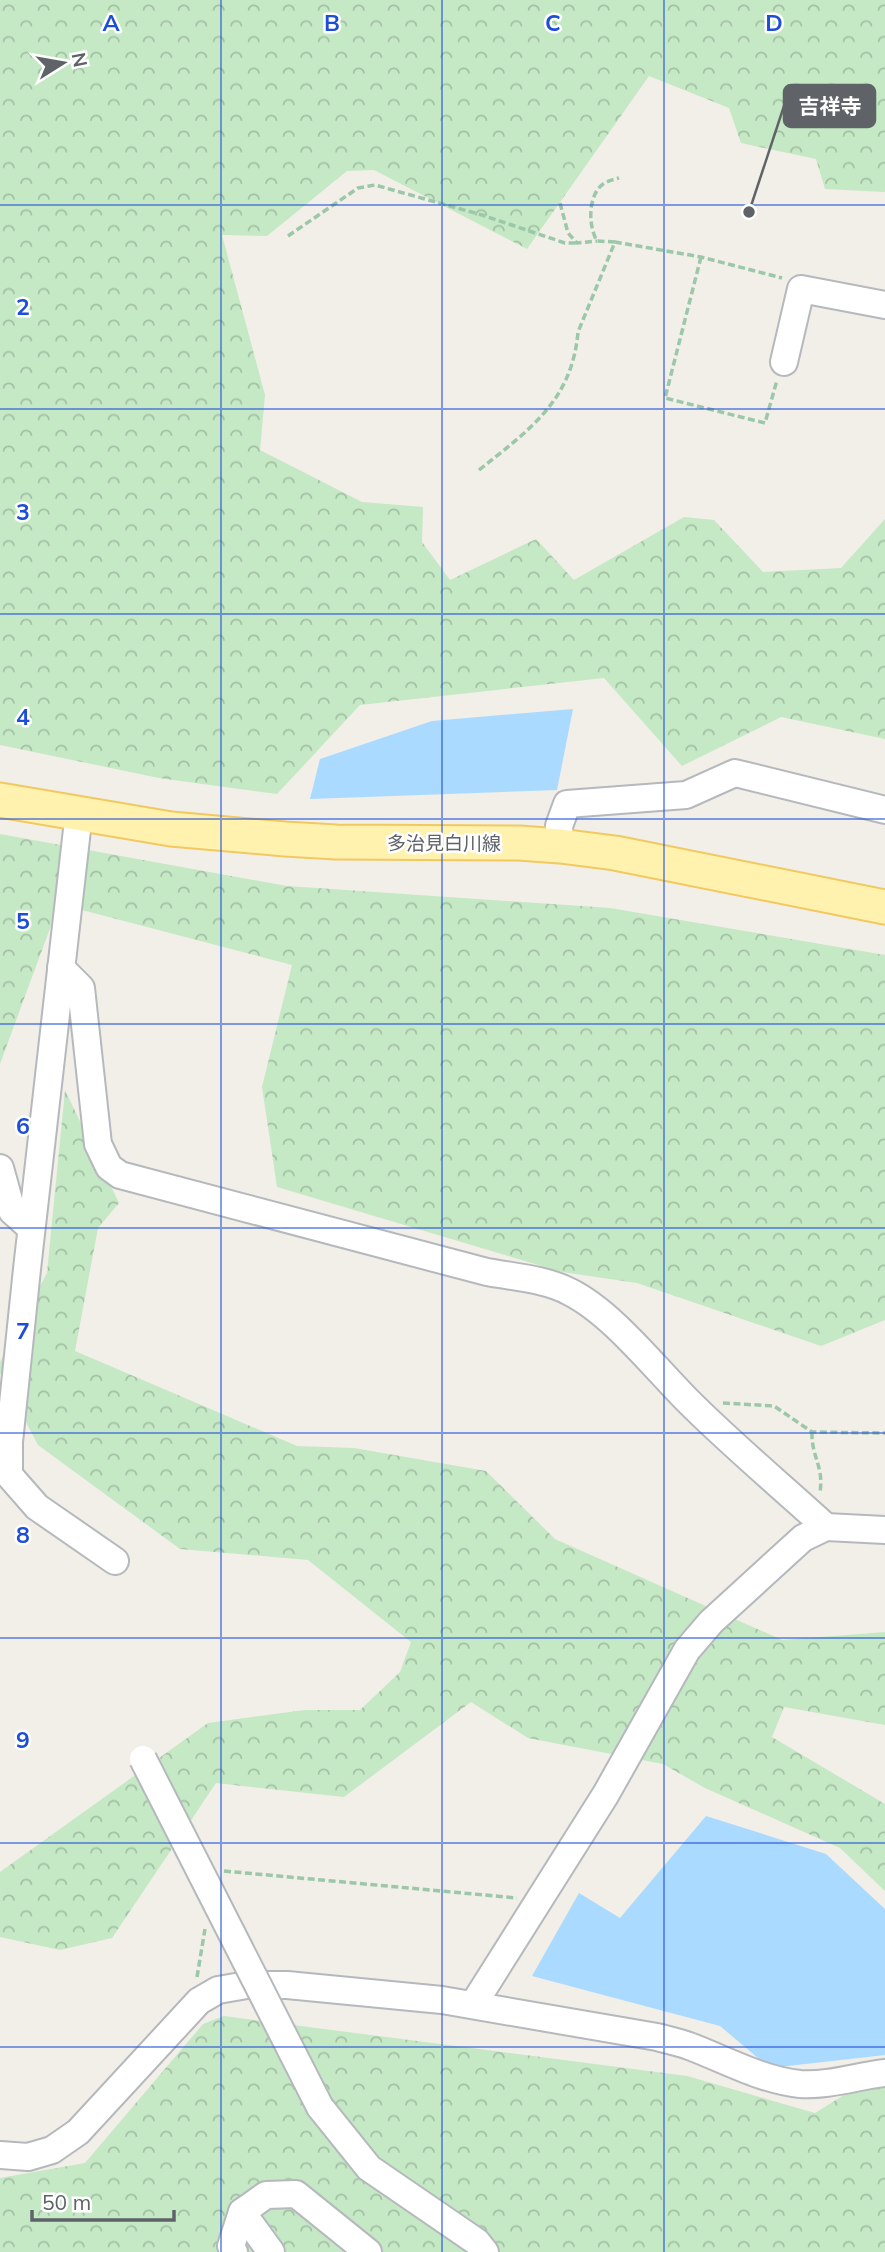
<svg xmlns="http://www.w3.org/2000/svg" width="885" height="2252" font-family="Mulish,'Noto Sans JP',sans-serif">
	<defs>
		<pattern id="forest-crowns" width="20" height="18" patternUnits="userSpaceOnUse" patternTransform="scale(1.75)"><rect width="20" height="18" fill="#c5e8c5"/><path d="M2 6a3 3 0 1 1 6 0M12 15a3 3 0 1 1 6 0" fill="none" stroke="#a3c0a4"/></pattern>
	</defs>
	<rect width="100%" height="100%" fill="#f1efe8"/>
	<g fill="url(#forest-crowns)">
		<path d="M0,0H885V192L825,189L816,159L741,143L729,108L649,76L527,249L374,170L347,171L267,236L222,235L265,395L260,450L362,502L423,507L422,542L450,580L536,539L574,580L684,517L714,520L763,572L841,568L885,519V739L781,717L682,766L604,678L360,705L277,794L159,778L0,745Z"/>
		<path d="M0,834L287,886L610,908L885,955V1320L821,1346L637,1283L562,1272L277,1187L262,1087L292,965L59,904L0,1064Z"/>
		<path d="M65,1090L119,1203L98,1228L75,1351L297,1446L354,1448L486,1471L555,1539L782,1640L885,1632V1725L784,1707L772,1737L885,1804V1891L840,1848L705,1788L663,1764L528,1738L471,1702L344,1797L216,1783L112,1938L60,1950L0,1937V1872L208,1723L305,1710H360L400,1672L411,1642L308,1560L180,1549L38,1445L0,1373V1362L47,1273Z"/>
		<path d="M224,2016L687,2076L815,2113L852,2090L885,2088V2252H0V2178L85,2163L203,2024Z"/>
	</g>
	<g fill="#aadaff">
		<path d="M573,709L557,790L310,799L320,759L432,721Z"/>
		<path d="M706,1816L826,1854L885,1909V2055L770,2068L720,2026L532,1976L579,1893L620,1918Z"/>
	</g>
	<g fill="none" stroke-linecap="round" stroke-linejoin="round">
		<g stroke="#b5b8bc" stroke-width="30">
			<g id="minor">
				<path d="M784,362L801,289L885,305"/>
				<path d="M79,812L27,1269L9,1442V1475L37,1507L115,1561"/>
				<path d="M560,846L559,826L567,804L686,795L735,773L885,810"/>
				<path d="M61,968L81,988L98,1144L109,1167L120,1175L487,1272C514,1277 546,1279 570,1292C612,1313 654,1367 688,1401C732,1445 780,1485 826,1527"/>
				<path d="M0,1168L12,1211L31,1228"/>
				<path d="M473,2005L606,1794L687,1650L711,1622L803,1538L826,1527L885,1530"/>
				<path d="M320,2107L369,2168L477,2242L485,2252"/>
				<path d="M0,2155L28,2157L52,2150L78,2132L199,2001L218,1990L247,1985H287L442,2000L657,2037C668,2040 679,2042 689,2046C724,2059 761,2080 800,2084C829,2086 857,2076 885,2073"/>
				<path d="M242,2212L271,2252"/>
				<path d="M234,2252L231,2246L242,2212L266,2195L296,2194L368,2252"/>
			</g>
		</g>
		<g stroke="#f2c960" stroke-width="37">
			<path id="major" d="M0,800L171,829L285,839L336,842L519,843L560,846L615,853L885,907"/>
		</g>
		<g stroke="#9cc7a9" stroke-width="3.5" stroke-dasharray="7 3.5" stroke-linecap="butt">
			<path d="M560,203L568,233L577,243L597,241"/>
			<path d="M288,236L358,188L375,185L482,215L565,243H577"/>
			<path d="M615,242L597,241C589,227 588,203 598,189C603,182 611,180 619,178"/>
			<path d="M701,257L665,398L765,423L777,380"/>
			<path d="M479,470C529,430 572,401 578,332L615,242L701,257L782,278"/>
			<path d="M723,1403L774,1406L812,1432L885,1433"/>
			<path d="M812,1432C811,1456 824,1466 820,1492"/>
			<path d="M224,1871L517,1898"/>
			<path d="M197,1977L205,1929"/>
		</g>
		<use href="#minor" stroke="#fff" stroke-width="26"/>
		<use href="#major" stroke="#fff2af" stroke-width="33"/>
		<g stroke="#b5b8bc" stroke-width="30" stroke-linecap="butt">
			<path id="minor-bridge" d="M143,1759L320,2107"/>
		</g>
		<use href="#minor-bridge" stroke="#fff" stroke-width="26"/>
	</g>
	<path fill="none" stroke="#1d4ed8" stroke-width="2" stroke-opacity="0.55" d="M221,0V2252M442,0V2252M664,0V2252M0,205H885M0,409H885M0,614H885M0,819H885M0,1024H885M0,1228H885M0,1433H885M0,1638H885M0,1843H885M0,2047H885"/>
	<g text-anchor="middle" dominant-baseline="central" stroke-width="5" stroke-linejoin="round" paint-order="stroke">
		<g font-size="19" fill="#5f6368" stroke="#fff">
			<text x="444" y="843">多治見白川線</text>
		</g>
	</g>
	<g font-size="23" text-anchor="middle" font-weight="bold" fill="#1d4ed8" stroke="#fff" stroke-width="5" stroke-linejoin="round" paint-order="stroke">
		<text x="111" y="31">A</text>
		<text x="332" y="31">B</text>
		<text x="553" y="31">C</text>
		<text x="774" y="31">D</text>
		<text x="23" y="315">2</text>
		<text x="23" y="520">3</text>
		<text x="23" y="725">4</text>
		<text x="23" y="929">5</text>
		<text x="23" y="1134">6</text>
		<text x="23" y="1339">7</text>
		<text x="23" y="1543">8</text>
		<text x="23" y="1748">9</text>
	</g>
	<path fill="none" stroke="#5f6368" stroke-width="2.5" d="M749 212L784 106"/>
	<circle fill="#5f6368" stroke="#fff" stroke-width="2.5" cx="749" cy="212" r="7"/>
	<rect fill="#5f6368" stroke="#5f6368" stroke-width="2.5" x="784" y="85" width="91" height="42" rx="7"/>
	<g font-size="21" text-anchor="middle" font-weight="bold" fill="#fff">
		<text x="830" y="114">吉祥寺</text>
	</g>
	<g transform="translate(63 63) rotate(79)" stroke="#ffffff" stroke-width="5" paint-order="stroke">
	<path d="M0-5L12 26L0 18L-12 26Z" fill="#5f6368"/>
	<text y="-10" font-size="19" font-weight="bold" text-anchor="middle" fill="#5f6368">N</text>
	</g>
	<path d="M32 2210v10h142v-10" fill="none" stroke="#5f6368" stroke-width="3.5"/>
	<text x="42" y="2210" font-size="21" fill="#5f6368" stroke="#ffffff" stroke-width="5" paint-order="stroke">50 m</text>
</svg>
